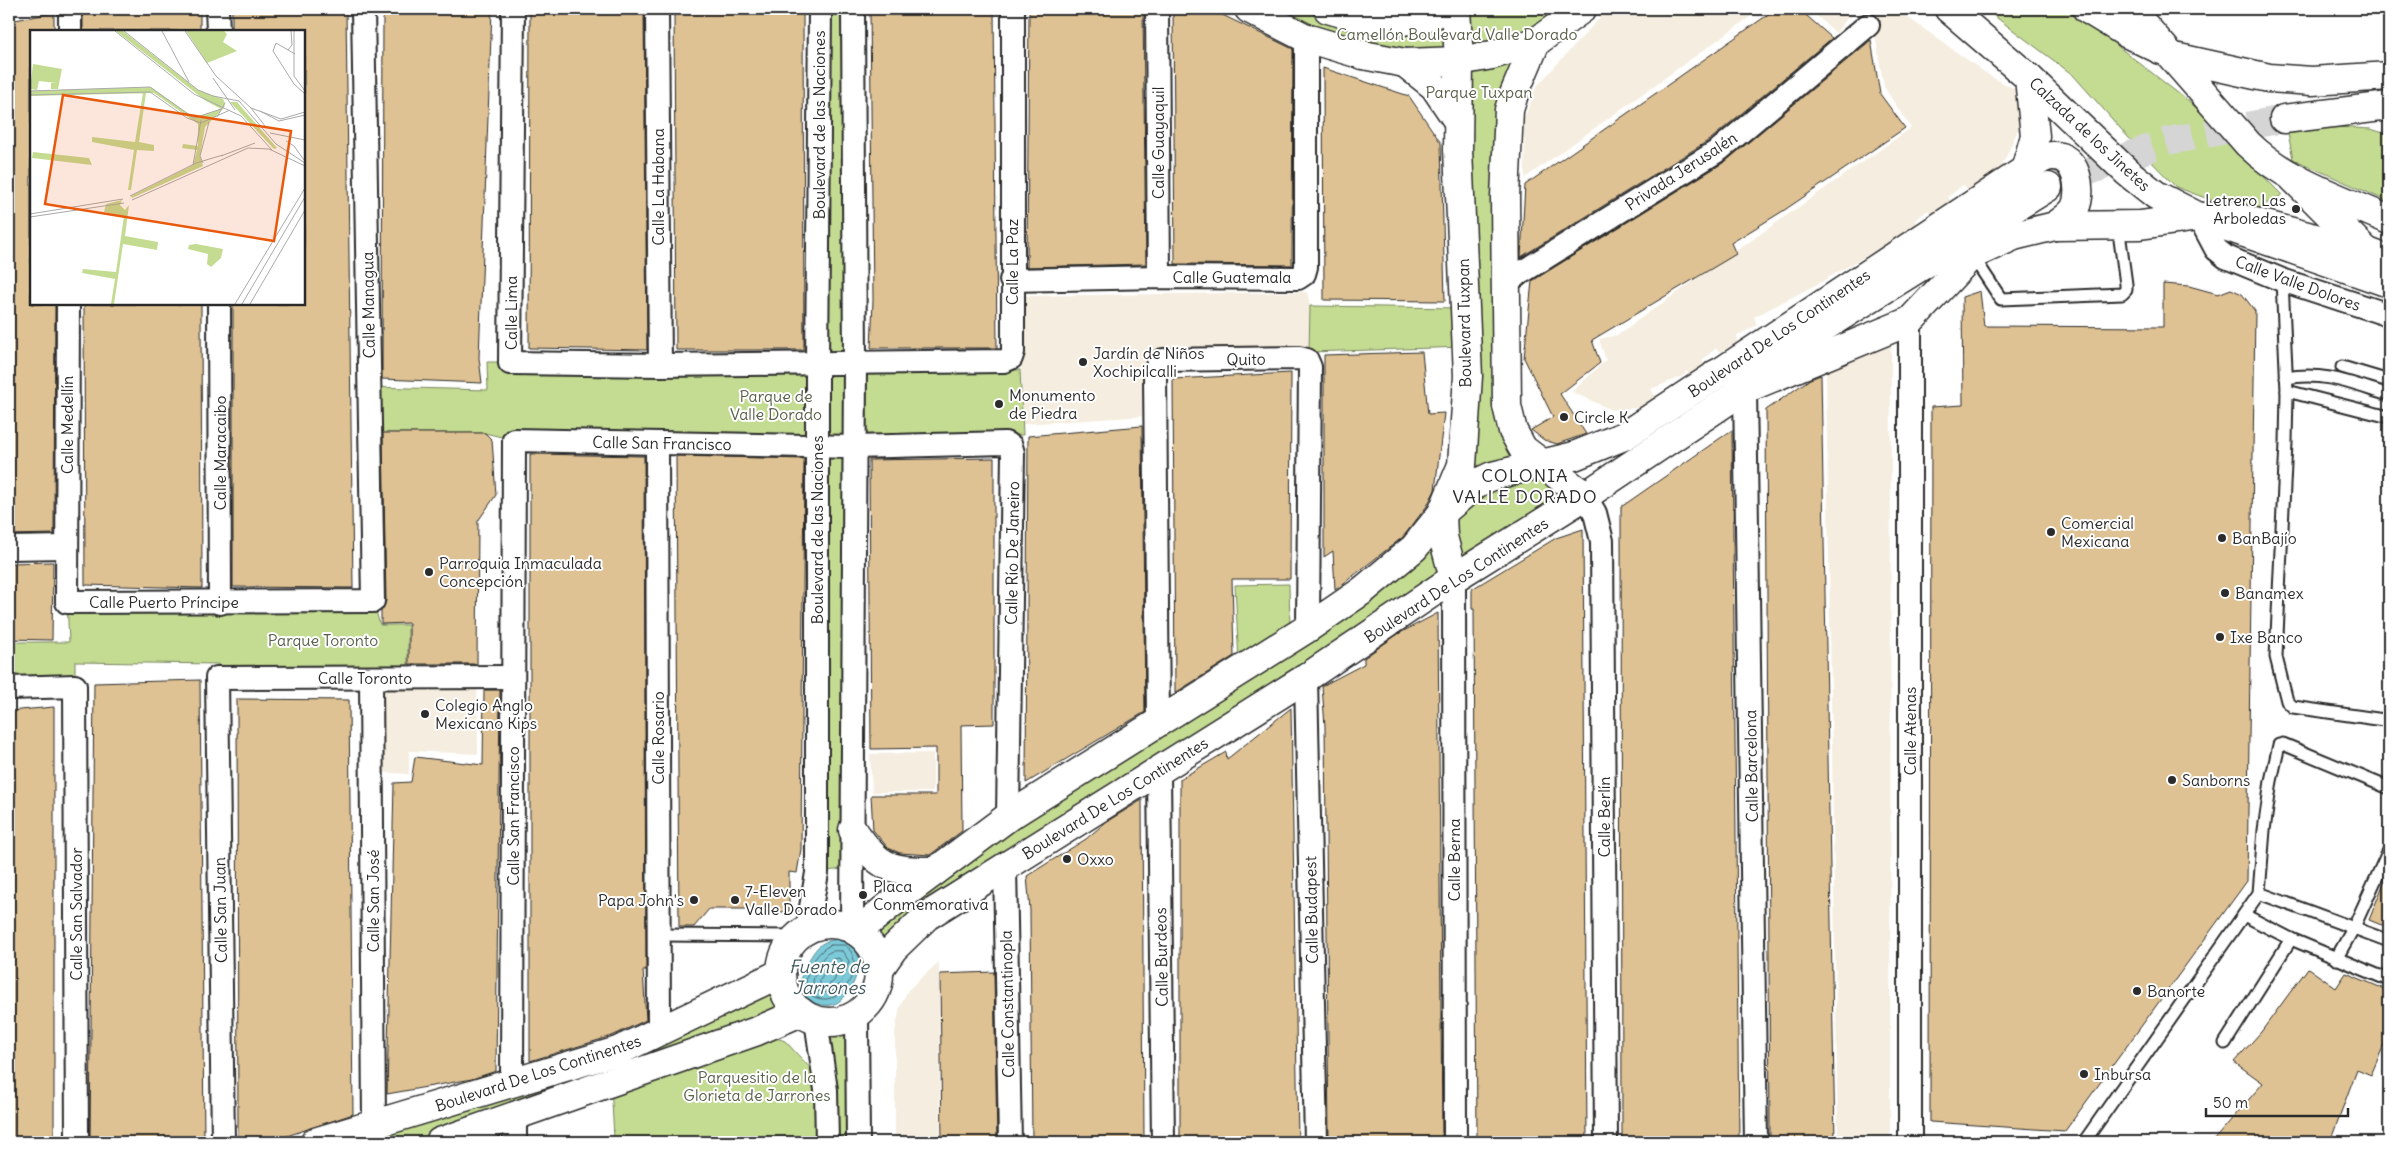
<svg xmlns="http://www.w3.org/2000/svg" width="2398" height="1151" font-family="Delius,sans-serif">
	<rect width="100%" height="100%" fill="#fff"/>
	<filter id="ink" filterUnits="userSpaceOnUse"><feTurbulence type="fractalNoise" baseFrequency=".02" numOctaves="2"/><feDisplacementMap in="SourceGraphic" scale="10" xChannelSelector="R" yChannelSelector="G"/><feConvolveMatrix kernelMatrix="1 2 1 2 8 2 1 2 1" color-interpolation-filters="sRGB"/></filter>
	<g filter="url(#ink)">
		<g fill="#f5eddf">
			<path d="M1608,9H1761L1525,178L1524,119L1537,86Z"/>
			<path d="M1809,9H1854L1836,33Z"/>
			<path d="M1880,9H1896L1990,76L2018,91L2019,127L1999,173L1970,191L1963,185L1948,197L1953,204L1935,215L1928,210L1915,220L1917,226L1821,282L1754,317L1757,325L1737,336L1738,342L1720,352L1716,348L1702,360L1707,371L1691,381L1687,371L1683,376L1651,389L1660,406L1612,410L1572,392L1606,360L1599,339L1617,335L1911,128L1884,87L1873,23Z"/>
			<path d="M1307,292L1310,306L1309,352L1147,351L1148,416L1023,424L1018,296Z"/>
			<path d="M1891,338L1890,1142H1838L1826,370Z"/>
			<path d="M477,677L478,754L409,751V774L372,772L371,678Z"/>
			<path d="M933,753V792H872L870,754Z"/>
			<path d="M939,962L940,1142H895V1032L900,1007L908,990Z"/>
			<path d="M610,1138L805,1141L806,1142H610Z"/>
		</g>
		<g fill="#c4dc92" stroke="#78845e">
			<path d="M820,9H853L850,868L819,872Z"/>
			<path d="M1254,9H1578L1535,39L1406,61Z"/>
			<path d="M1985,9H2070L2192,104L2282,195L2248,214L2176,187L2136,146L2073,75Z"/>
			<path d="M1533,44L1513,93L1506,405L1539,465L1458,478V120L1428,78Z"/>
			<path d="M2317,126L2371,129L2389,135V202L2293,159L2288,133Z"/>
			<path d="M1310,306L1464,308L1465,347L1309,352Z"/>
			<path d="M487,362L817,364L818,447L514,440L485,433H371L370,387L488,390Z"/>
			<path d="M858,367L1020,370L1023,435L858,441Z"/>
			<path d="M1534,470L1550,485L1553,504L880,950L863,927L1309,630L1461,498Z"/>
			<path d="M1289,584L1290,627L1239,663L1235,585Z"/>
			<path d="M373,601L380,625H408V678H217L218,664L75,662V686L9,688V642H69L67,602Z"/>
			<path d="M778,979L775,995L778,1010L757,1031L785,1041L815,1073L820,1041L838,1038L854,1023L856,1142H827L826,1137L614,1138L611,1084L436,1142H315L512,1084Z"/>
		</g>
		<path fill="#7ccad9" stroke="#5c8a93" d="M846,939L853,944L861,962C856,975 853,990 842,999C828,1013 799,1002 800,981C801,974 806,967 809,960C820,941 825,940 846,939Z"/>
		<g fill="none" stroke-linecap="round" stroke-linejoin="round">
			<g stroke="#4b6b71" stroke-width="1">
				<path d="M831,945H845C867,960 845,1007 817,998C793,991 814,950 831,945Z"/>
				<path d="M842,951L849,961C843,979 838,1000 815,990C808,982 821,955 830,952C833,950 838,951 842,951Z"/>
				<path d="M833,959L839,958L841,961L834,981L827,986L820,985V981Z"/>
			</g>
		</g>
		<g fill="#dfc293" stroke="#2b2b2b">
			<rect x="83" y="9" width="117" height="22"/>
			<path d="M232,9H346L353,588L233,587V304H304V31H232Z"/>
			<path d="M383,9H492L479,358L482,383L382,379Z"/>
			<path d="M530,9H644L647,350L529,348Z"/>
			<path d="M674,9H803L804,350H676Z"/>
			<path d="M870,9H994L997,348H871L873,300Z"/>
			<path d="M1029,9H1143L1146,264L1027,267Z"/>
			<path d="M1173,9H1210L1293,49L1292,265L1175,264Z"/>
			<path d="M1776,9H1799L1832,38L1711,139L1521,257L1525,185Z"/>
			<path d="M54,13V31H31V304H55L54,534L9,535V21Z"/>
			<path d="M1871,40L1880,94L1905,128L1783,211L1731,243L1736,254L1592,340L1600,363L1560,394L1586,434L1557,444L1544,440L1531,430L1553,417L1524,358L1532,281L1726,161Z"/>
			<path d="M1323,68L1409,96L1441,143L1445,301L1324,300Z"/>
			<path d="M2163,284L2189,286L2218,294L2231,289L2242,294L2255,311L2247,881L2065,1131L1930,1122L1931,407L1963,405L1962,297L1980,291L1984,326L2163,327Z"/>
			<path d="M84,304H201L202,588L85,585Z"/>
			<path d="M1422,352L1428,414L1444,413L1435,490L1427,506L1403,537L1335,590L1333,551L1324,557V355Z"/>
			<path d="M1291,373L1290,579H1232L1234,656L1175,693L1173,379Z"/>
			<path d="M1821,375L1835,1142H1770L1766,410L1810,379Z"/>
			<path d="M1142,426L1145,712L1026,783L1028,436Z"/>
			<path d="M1732,430L1739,1142H1622L1621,507Z"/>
			<path d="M383,433H485L492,440L496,495L478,521L477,664H409V623L381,624V611L386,601Z"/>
			<path d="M530,454L644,456L646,970H643L646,1020L612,1036L530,1061Z"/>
			<path d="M676,456L804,459L801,849L797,873L789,872V912H761V909H709L694,927H679Z"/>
			<path d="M994,458V724L961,725L962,831L930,855L900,853L888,848L873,830L871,795H936V748L871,749L869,460Z"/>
			<path d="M1583,529L1587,1142H1477L1474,609H1472V589L1556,538Z"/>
			<path d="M53,562L52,640L9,639V563Z"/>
			<path d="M1438,613L1442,1142H1329L1325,726L1322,686L1364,664V658L1398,634Z"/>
			<path d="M200,680L204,1142H90L94,683Z"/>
			<path d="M484,690H500L496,1071L472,1079L387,1094L394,783L411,782L415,757L483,765Z"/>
			<path d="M237,699L349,700L353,1114L269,1142H238Z"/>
			<path d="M54,707V1142H9V711Z"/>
			<path d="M1291,708L1298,1142H1180V779L1226,752L1227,759Z"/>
			<path d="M1142,800L1144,1142H1032L1030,910L1027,876L1086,839L1106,822Z"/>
			<path d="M2389,870V928L2369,920Z"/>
			<path d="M2308,968L2336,988L2346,973L2389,991V1033L2371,1075L2357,1069L2330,1142H2212L2263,1083L2234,1062L2261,1032Z"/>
			<path d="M994,972L997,1142H942L940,974Z"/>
		</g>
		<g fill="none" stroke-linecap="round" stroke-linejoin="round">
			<path stroke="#d5d5d5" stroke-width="28" stroke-dasharray="28 14" stroke-linecap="butt" d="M2048,187L2168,141L2284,119"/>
			<g stroke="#2b2b2b" stroke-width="15">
				<g id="service">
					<path d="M1972,255L2001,299L2122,294L2126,290V284L2118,225"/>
					<path d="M2282,280L2287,391L2286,443L2276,657L2287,701L2293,707L2384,720L2389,715"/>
					<path d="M2342,367L2389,381"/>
					<path d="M2286,378C2325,371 2352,384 2389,395"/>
					<path d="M2287,391L2389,417"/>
					<path d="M2259,893L2389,941"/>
					<path d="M2244,915L2291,939L2389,980"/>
					<path d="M658,935L799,936"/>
					<path d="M2336,959L2354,927L2389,850"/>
					<path d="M2225,1043L2291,939"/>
					<path d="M2084,1142L2259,893L2264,830L2271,781L2279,745L2283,744L2389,788"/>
				</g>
			</g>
			<g stroke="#2b2b2b" stroke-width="26">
				<g id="minor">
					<path d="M217,9L218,31"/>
					<path d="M513,9L510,363L660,365L1004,361L1011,358L1013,352V9"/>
					<path d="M657,9L660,365"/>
					<path d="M1157,9L1159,277"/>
					<path d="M70,31V9"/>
					<path d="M2199,217L2216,249L2226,257L2282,280L2389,315"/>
					<path d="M1011,280L1159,277L1298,278L1304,274L1306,267V38"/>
					<path d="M1506,282L1719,150L1868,25"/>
					<path d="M68,304L67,602L373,601L363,9"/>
					<path d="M219,304L220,603"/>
					<path d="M1745,389L1756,1142"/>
					<path d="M657,443L659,1033"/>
					<path d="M1585,496L1595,513L1602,541L1606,1142"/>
					<path d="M9,548L66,547"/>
					<path d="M1454,578L1455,1142"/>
					<path d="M371,678L374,1125"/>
					<path d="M1306,678L1316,1142"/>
					<path d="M9,688L75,686L77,1142"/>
					<path d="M1158,723L1155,373L1158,364L1163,360L1299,358L1307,360L1310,367L1308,628"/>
					<path d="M1159,772L1163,1142"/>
					<path d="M1005,866L1010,1142"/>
					<path d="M852,929L855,363L853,9"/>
					<path d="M807,930L817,873V364L820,9"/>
					<path d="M857,1014L858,1142"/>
					<path d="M816,1020L826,1090L827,1142"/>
					<path d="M512,1084L514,440L854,447L1005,443L1011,446L1013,453L1008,817"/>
					<path d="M515,1118V1142"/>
					<path d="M223,1142L217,678L513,677"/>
					<path d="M1910,1142V321"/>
				</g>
			</g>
			<g stroke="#2b2b2b" stroke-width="31">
				<g id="tertiary">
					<path d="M1249,9L1306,38L1363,55L1405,63L1459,61L1492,55L1536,42L1582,9"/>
					<path d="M1328,9C1368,21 1407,29 1446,9"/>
					<path d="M1536,42L1514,94L1509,110L1505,197L1507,406L1513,431L1523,449L1585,496"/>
					<path d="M1405,63L1434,86L1457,120"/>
					<path d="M2025,170C2033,165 2043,156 2052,156C2077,154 2083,191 2075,208C2071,215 2062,221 2055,226"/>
					<path d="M1454,578L1443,537L1442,513L1462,465L1468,376L1458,150L1459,61L1456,9"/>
					<path d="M853,830C880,869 889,871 935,871"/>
					<circle cx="830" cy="973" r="49"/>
					<path d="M857,932L891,904L1008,817L1308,628L1362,591L1414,548L1442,513L1477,483L1492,476L1574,456L1624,436L2025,170L2035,136L2029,78"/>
					<path d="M879,969L893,949L927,916L1306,678L1454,578L1585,496L1745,389L1910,321L1972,255L2014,236L2055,226L2140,225L2199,217"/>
					<path d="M315,1142L618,1051L781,973"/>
					<path d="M440,1142L757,1031L801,1012"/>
				</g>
			</g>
			<g stroke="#2b2b2b" stroke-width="31">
				<g id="secondary">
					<path d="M1949,9L2029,78L2127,172L2156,195L2199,217L2389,283"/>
					<path d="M2087,9L2128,34L2161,50"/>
					<path d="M2130,9L2248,144C2287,182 2340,198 2389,220"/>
				</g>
			</g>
			<g stroke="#2b2b2b" stroke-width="31">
				<g id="primary">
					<path d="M2174,57L2269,78L2312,81L2389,76"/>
					<path d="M2284,119L2389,106"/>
					<path d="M1716,374L1806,338L2048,187"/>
				</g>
			</g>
			<g stroke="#2b2b2b" stroke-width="31">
				<g id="motorway">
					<path d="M2293,178L2366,251"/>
					<path d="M2199,217L2232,216L2368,252L2389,260"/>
				</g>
			</g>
			<use href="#service" stroke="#fff" stroke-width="11"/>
			<use href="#minor" stroke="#fff" stroke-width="22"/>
			<use href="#tertiary" stroke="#fff" stroke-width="28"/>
			<use href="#secondary" stroke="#fff" stroke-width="28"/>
			<use href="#primary" stroke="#fff" stroke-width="28"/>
			<use href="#motorway" stroke="#fff" stroke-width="28"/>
		</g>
	</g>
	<g fill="#2b2b2b" stroke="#fff" stroke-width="2">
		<circle cx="2296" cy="209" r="5"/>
		<circle cx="1083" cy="362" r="5"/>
		<circle cx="999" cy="404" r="5"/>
		<circle cx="1564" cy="417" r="5"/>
		<circle cx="2051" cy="532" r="5"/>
		<circle cx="2222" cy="538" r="5"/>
		<circle cx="429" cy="572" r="5"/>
		<circle cx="2225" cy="593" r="5"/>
		<circle cx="2220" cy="637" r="5"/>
		<circle cx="425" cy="714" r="5"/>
		<circle cx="2172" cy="780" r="5"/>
		<circle cx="1067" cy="859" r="5"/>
		<circle cx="863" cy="895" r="5"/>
		<circle cx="694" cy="900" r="5"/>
		<circle cx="735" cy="900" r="5"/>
		<circle cx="2137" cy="991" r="5"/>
		<circle cx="2084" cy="1074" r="5"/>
	</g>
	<g text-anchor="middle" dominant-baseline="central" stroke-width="4" stroke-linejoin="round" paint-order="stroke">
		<g font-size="16" fill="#59604a" stroke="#fff">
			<text x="1457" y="34">Camellón Boulevard Valle Dorado</text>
			<text x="1479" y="92">Parque Tuxpan</text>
			<text x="776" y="396">Parque de<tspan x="776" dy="18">Valle Dorado</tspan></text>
			<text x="323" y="640">Parque Toronto</text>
			<text x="757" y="1077">Parquesitio de la<tspan x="757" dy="18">Glorieta de Jarrones</tspan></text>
		</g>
		<g font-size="16" fill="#2b2b2b" stroke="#fff">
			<text transform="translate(819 125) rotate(-90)">Boulevard de las Naciones</text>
			<text transform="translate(2090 134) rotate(43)">Calzada de los Jinetes</text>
			<text transform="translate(1158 143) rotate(-90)">Calle Guayaquil</text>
			<text transform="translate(1681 171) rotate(-33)">Privada Jerusalén</text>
			<text transform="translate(658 187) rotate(-90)">Calle La Habana</text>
			<text transform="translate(1012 262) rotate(-90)">Calle La Paz</text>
			<text x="1232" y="277">Calle Guatemala</text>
			<text transform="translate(2298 283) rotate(20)">Calle Valle Dolores</text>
			<text transform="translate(368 305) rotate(-91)">Calle Managua</text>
			<text transform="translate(511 313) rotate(-90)">Calle Lima</text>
			<text transform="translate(1464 323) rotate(-91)">Boulevard Tuxpan</text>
			<text transform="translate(1779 333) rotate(-34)">Boulevard De Los Continentes</text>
			<text transform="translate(1246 359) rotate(-1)">Quito</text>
			<text transform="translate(67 425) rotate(-90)">Calle Medellín</text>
			<text transform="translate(662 443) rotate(1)">Calle San Francisco</text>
			<text transform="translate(220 453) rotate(-90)">Calle Maracaibo</text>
			<text transform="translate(817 530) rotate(-90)">Boulevard de las Naciones</text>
			<text transform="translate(1012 553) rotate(-89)">Calle Río De Janeiro</text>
			<text transform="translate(1456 580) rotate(-33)">Boulevard De Los Continentes</text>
			<text x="164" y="602">Calle Puerto Príncipe</text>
			<text x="365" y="678">Calle Toronto</text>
			<text transform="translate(1910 731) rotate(-90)">Calle Atenas</text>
			<text transform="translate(658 738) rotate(-90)">Calle Rosario</text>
			<text transform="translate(1751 766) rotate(-91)">Calle Barcelona</text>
			<text transform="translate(1115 798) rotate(-32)">Boulevard De Los Continentes</text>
			<text transform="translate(513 816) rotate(-90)">Calle San Francisco</text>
			<text transform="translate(1604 817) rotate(-90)">Calle Berlín</text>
			<text transform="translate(1454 860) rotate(-90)">Calle Berna</text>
			<text transform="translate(373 901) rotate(-90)">Calle San José</text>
			<text transform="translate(220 910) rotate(-91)">Calle San Juan</text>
			<text transform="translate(1311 910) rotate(-91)">Calle Budapest</text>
			<text transform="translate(76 914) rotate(-90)">Calle San Salvador</text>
			<text transform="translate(1161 957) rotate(-91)">Calle Burdeos</text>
			<text transform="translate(1007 1004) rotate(-91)">Calle Constantinopla</text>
			<text transform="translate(538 1073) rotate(-18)">Boulevard De Los Continentes</text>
		</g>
		<g font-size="16" fill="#2b2b2b" stroke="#fff" text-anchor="start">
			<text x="2286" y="200" text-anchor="end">Letrero Las<tspan x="2286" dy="18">Arboledas</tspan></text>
			<text x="1093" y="353">Jardín de Niños<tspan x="1093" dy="18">Xochipilcalli</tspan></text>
			<text x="1009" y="395">Monumento<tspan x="1009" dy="18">de Piedra</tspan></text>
			<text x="1574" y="417">Circle K</text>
			<text x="2061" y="523">Comercial<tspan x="2061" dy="18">Mexicana</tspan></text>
			<text x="2232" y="538">BanBajío</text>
			<text x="439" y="563">Parroquia Inmaculada<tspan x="439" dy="18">Concepción</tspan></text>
			<text x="2235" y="593">Banamex</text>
			<text x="2230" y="637">Ixe Banco</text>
			<text x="435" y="705">Colegio Anglo<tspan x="435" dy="18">Mexicano Kips</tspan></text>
			<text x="2182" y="780">Sanborns</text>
			<text x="1077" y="859">Oxxo</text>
			<text x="873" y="886">Placa<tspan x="873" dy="18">Conmemorativa</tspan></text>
			<text x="745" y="891">7-Eleven<tspan x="745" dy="18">Valle Dorado</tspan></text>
			<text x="684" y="900" text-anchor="end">Papa John's</text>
			<text x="2147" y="991">Banorte</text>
			<text x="2094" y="1074">Inbursa</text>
		</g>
		<g font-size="18" letter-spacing="1" fill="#2b2b2b" stroke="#fff">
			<text x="1525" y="475">COLONIA<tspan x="1525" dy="21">VALLE DORADO</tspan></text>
		</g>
		<g font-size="18" font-style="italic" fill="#435b5f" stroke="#fff">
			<text x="829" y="966">Fuente de<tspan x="829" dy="21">Jarrones</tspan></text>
		</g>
	</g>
	<g transform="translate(30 30)">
		<rect width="275" height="275" fill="#fff"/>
		<path d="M86,1H93L168,60L193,69L195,73L194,78L175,97L170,126L173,136L102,168L101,166L163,135L167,120L152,118L153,114L168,116V94L124,63L0,66V61L121,57L164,88L191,79L176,71ZM156,1H194L197,4L193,12L207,21L177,33ZM3,34L32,39L28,59H21V53H26L9,51L7,60L0,59ZM113,63H116L109,112L124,115V121L107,120L101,160H98L104,120L62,112V107L105,112ZM200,72H207L247,118L244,119ZM3,122L59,128L62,135L2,128ZM92,170L90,175L95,180L99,175L95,206L128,212L127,220L93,214L84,274H81L85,249L52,243L53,239L86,242L94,186L74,182L76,174ZM166,214L193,219L191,228L181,237L177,234L178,224L158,219L159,215Z" fill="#c4dc92"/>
		<path fill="none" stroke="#aaa" stroke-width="1" d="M85,1L164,64L211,86L242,120M94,1L168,60L183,66L209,71L246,114L275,133M132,1L159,52M155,1L186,46L221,78L235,96M264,1V46L275,61M258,20L262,15L261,1M265,24L246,13L243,21L264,54L275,64M183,48L205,80M0,61L120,57L164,88L191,79M0,65L120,62L157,88L171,93L200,80M221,78L251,89L275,82M230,81L249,91L275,85M187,87L195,73M240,103L275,110M256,111L264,116L274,130M239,119L275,136M191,126L225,113M173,133L170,126L179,92M163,135L171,90M100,166L166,133L193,125M102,170L218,118L239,119M0,184L93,169M0,187L94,173M205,274L275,158M212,274L275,167M220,274L275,180"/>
		<path fill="#e8590c" fill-opacity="0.15" stroke="#e8590c" stroke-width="2.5" d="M33,65L261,101L244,211L15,174Z"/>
		<rect width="275" height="275" fill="none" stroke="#2b2b2b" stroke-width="2.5"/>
	</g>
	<rect width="2398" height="1151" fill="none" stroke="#fff" stroke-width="30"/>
	<rect x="15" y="15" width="2368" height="1121" fill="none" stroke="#2b2b2b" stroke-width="2" filter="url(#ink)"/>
	<path d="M2206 1108v8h142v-8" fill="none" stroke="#2b2b2b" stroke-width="2.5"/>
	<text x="2213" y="1108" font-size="15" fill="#2b2b2b" stroke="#ffffff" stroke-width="4" paint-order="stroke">50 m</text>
</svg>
